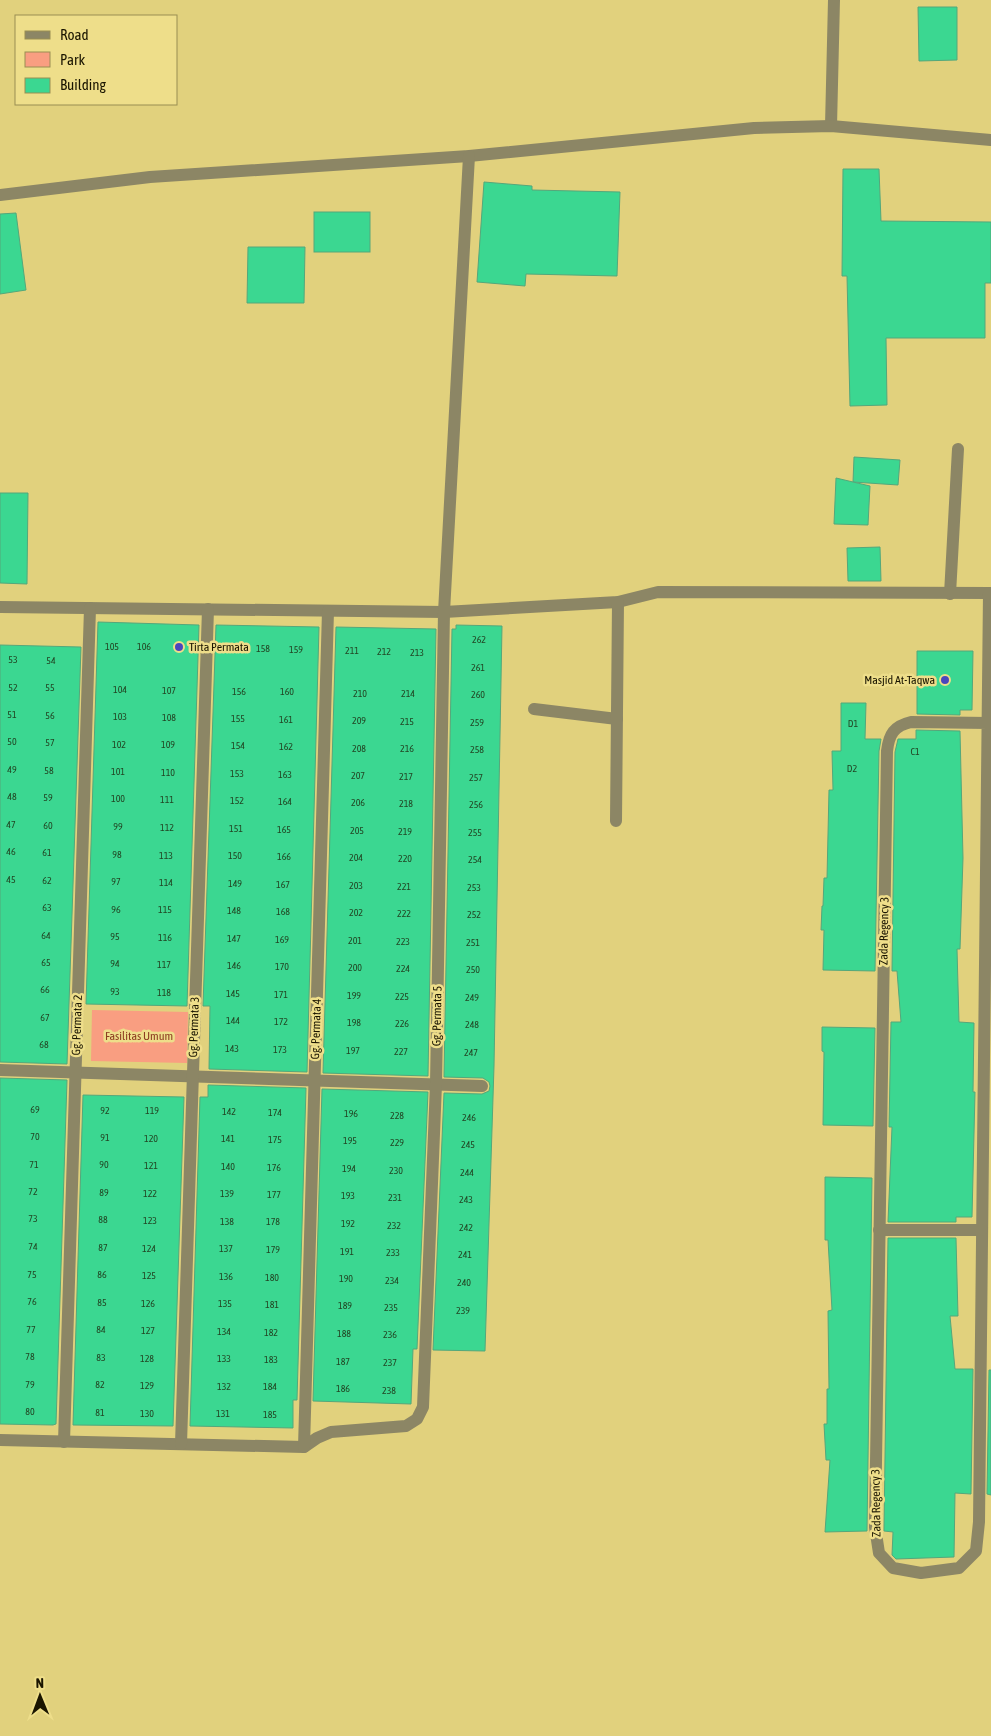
<svg xmlns="http://www.w3.org/2000/svg" width="991" height="1736" font-family="'Asap Condensed',sans-serif">
	<rect width="100%" height="100%" fill="#e1d17d"/>
	<path fill="#f99e81" d="M92,1010L188,1012L187,1063L91,1061Z"/>
	<g fill="#3bd791" stroke="#54a77b">
		<path d="M918,7H957V60L919,61Z"/>
		<path d="M843,169H879L881,221L991,222V283H985V338H886L887,405L850,406L847,276H842Z"/>
		<path d="M484,182L532,186V190L620,192L617,276L526,274L525,286L477,282Z"/>
		<rect x="314" y="212" width="56" height="40"/>
		<path d="M16,213L26,290L0,294V214Z"/>
		<path d="M248,247H305L304,303H247Z"/>
		<path d="M854,457L900,460L898,485L853,482Z"/>
		<path d="M836,478L870,486L868,525L834,524Z"/>
		<path d="M0,493H28L27,584L0,583Z"/>
		<path d="M880,547L881,581H848L847,548Z"/>
		<path d="M98,622L199,625L187,1006L86,1004Z"/>
		<path d="M216,625L319,627L307,1072L209,1069L210,1006H203Z"/>
		<path d="M456,625L502,626L494,1066L485,1351L433,1350L444,1093L482,1094L489,1091L490,1086L489,1082L483,1078L444,1077L452,629H456Z"/>
		<path d="M336,627L436,629L428,1076L323,1073Z"/>
		<path d="M0,645L81,647L67,1064L0,1062Z"/>
		<path d="M917,651H973L972,710H960V715L917,714Z"/>
		<path d="M841,703H866L865,739H881L879,751L875,971L823,970L824,930H821L822,906H823L824,878H827L829,790H833L832,751H841Z"/>
		<path d="M916,730L960,731L963,858L960,949H957L959,1022L974,1023L973,1092H975L972,1217H956V1222H888L892,1127H889L891,1022H901L897,971H892L895,752L898,739H916Z"/>
		<path d="M822,1027L875,1028L873,1126L823,1125L824,1052L822,1051Z"/>
		<path d="M0,1078L67,1080L56,1424L53,1425L0,1424Z"/>
		<path d="M208,1085L306,1088L297,1400H293V1428L190,1426L200,1097H208Z"/>
		<path d="M322,1089L428,1092L417,1349H413L411,1404L313,1401Z"/>
		<path d="M83,1095L184,1097L173,1426L73,1425Z"/>
		<path d="M825,1177L872,1178L867,1531L825,1532L830,1460H826L824,1424H827V1389H829L828,1311L832,1310L828,1240H825Z"/>
		<path d="M888,1238H956L958,1316H950L955,1369H973L971,1494L955,1493L954,1557L896,1559L892,1555L893,1532L884,1531Z"/>
		<path d="M989,1370H991V1495L987,1494Z"/>
	</g>
	<g fill="none" stroke-linecap="round" stroke-linejoin="round">
		<g stroke="#8c8665" stroke-width="12">
			<path d="M831,126L834,0"/>
			<path d="M0,195L150,177L469,156L754,128L831,126L991,140"/>
			<path d="M950,594L958,449"/>
			<path d="M0,607L444,612L618,602L658,592L991,593"/>
			<path d="M534,709L617,719"/>
			<path d="M988,723L911,722C894,726 889,734 887,751L875,1527L879,1553L893,1568L921,1573L959,1568L976,1551L979,1522L989,593"/>
			<path d="M616,821L618,602"/>
			<path d="M0,1070L482,1086"/>
			<path d="M879,1230H982"/>
			<path d="M0,1440L304,1447L317,1438L331,1432L406,1426L417,1419L423,1407L436,1084L444,612L469,156"/>
			<path d="M64,1442L90,608"/>
			<path d="M181,1444L208,609"/>
			<path d="M304,1447L328,611"/>
		</g>
	</g>
	<g fill="#4b46bd" stroke="#eede8a" stroke-width="2">
		<circle cx="179" cy="647" r="5"/>
		<circle cx="945" cy="680" r="5"/>
	</g>
	<g text-anchor="middle" dominant-baseline="central" stroke-width="5" stroke-linejoin="round" paint-order="stroke">
		<g font-size="10" fill="#224624">
			<text x="479" y="639">262</text>
			<text x="112" y="646">105</text>
			<text x="144" y="646">106</text>
			<text x="263" y="648">158</text>
			<text x="296" y="649">159</text>
			<text x="352" y="650">211</text>
			<text x="384" y="651">212</text>
			<text x="417" y="652">213</text>
			<text x="13" y="659">53</text>
			<text x="51" y="660">54</text>
			<text x="478" y="667">261</text>
			<text x="13" y="687">52</text>
			<text x="50" y="687">55</text>
			<text x="120" y="689">104</text>
			<text x="169" y="690">107</text>
			<text x="239" y="691">156</text>
			<text x="287" y="691">160</text>
			<text x="360" y="693">210</text>
			<text x="408" y="693">214</text>
			<text x="478" y="694">260</text>
			<text x="12" y="714">51</text>
			<text x="50" y="715">56</text>
			<text x="120" y="716">103</text>
			<text x="169" y="717">108</text>
			<text x="238" y="718">155</text>
			<text x="286" y="719">161</text>
			<text x="359" y="720">209</text>
			<text x="407" y="721">215</text>
			<text x="477" y="722">259</text>
			<text x="853" y="723">D1</text>
			<text x="12" y="741">50</text>
			<text x="50" y="742">57</text>
			<text x="119" y="744">102</text>
			<text x="168" y="744">109</text>
			<text x="238" y="745">154</text>
			<text x="286" y="746">162</text>
			<text x="359" y="748">208</text>
			<text x="407" y="748">216</text>
			<text x="477" y="749">258</text>
			<text x="915" y="751">C1</text>
			<text x="852" y="768">D2</text>
			<text x="12" y="769">49</text>
			<text x="49" y="770">58</text>
			<text x="118" y="771">101</text>
			<text x="168" y="772">110</text>
			<text x="237" y="773">153</text>
			<text x="285" y="774">163</text>
			<text x="358" y="775">207</text>
			<text x="406" y="776">217</text>
			<text x="476" y="777">257</text>
			<text x="12" y="796">48</text>
			<text x="48" y="797">59</text>
			<text x="118" y="798">100</text>
			<text x="167" y="799">111</text>
			<text x="237" y="800">152</text>
			<text x="285" y="801">164</text>
			<text x="358" y="802">206</text>
			<text x="406" y="803">218</text>
			<text x="476" y="804">256</text>
			<text x="11" y="824">47</text>
			<text x="48" y="825">60</text>
			<text x="118" y="826">99</text>
			<text x="167" y="827">112</text>
			<text x="236" y="828">151</text>
			<text x="284" y="829">165</text>
			<text x="357" y="830">205</text>
			<text x="405" y="831">219</text>
			<text x="475" y="832">255</text>
			<text x="11" y="851">46</text>
			<text x="47" y="852">61</text>
			<text x="117" y="854">98</text>
			<text x="166" y="855">113</text>
			<text x="235" y="855">150</text>
			<text x="284" y="856">166</text>
			<text x="356" y="857">204</text>
			<text x="405" y="858">220</text>
			<text x="475" y="859">254</text>
			<text x="11" y="879">45</text>
			<text x="47" y="880">62</text>
			<text x="116" y="881">97</text>
			<text x="166" y="882">114</text>
			<text x="235" y="883">149</text>
			<text x="283" y="884">167</text>
			<text x="356" y="885">203</text>
			<text x="404" y="886">221</text>
			<text x="474" y="887">253</text>
			<text x="47" y="907">63</text>
			<text x="116" y="909">96</text>
			<text x="165" y="909">115</text>
			<text x="234" y="910">148</text>
			<text x="283" y="911">168</text>
			<text x="356" y="912">202</text>
			<text x="404" y="913">222</text>
			<text x="474" y="914">252</text>
			<text x="46" y="935">64</text>
			<text x="115" y="936">95</text>
			<text x="165" y="937">116</text>
			<text x="234" y="938">147</text>
			<text x="282" y="939">169</text>
			<text x="355" y="940">201</text>
			<text x="403" y="941">223</text>
			<text x="473" y="942">251</text>
			<text x="46" y="962">65</text>
			<text x="115" y="963">94</text>
			<text x="164" y="964">117</text>
			<text x="234" y="965">146</text>
			<text x="282" y="966">170</text>
			<text x="355" y="967">200</text>
			<text x="403" y="968">224</text>
			<text x="473" y="969">250</text>
			<text x="45" y="989">66</text>
			<text x="115" y="991">93</text>
			<text x="164" y="992">118</text>
			<text x="233" y="993">145</text>
			<text x="281" y="994">171</text>
			<text x="354" y="995">199</text>
			<text x="402" y="996">225</text>
			<text x="472" y="997">249</text>
			<text x="45" y="1017">67</text>
			<text x="233" y="1020">144</text>
			<text x="281" y="1021">172</text>
			<text x="354" y="1022">198</text>
			<text x="402" y="1023">226</text>
			<text x="472" y="1024">248</text>
			<text x="44" y="1044">68</text>
			<text x="232" y="1048">143</text>
			<text x="280" y="1049">173</text>
			<text x="353" y="1050">197</text>
			<text x="401" y="1051">227</text>
			<text x="471" y="1052">247</text>
			<text x="35" y="1109">69</text>
			<text x="105" y="1110">92</text>
			<text x="152" y="1110">119</text>
			<text x="229" y="1111">142</text>
			<text x="275" y="1112">174</text>
			<text x="351" y="1113">196</text>
			<text x="397" y="1115">228</text>
			<text x="469" y="1117">246</text>
			<text x="35" y="1136">70</text>
			<text x="105" y="1137">91</text>
			<text x="151" y="1138">120</text>
			<text x="228" y="1138">141</text>
			<text x="275" y="1139">175</text>
			<text x="350" y="1140">195</text>
			<text x="397" y="1142">229</text>
			<text x="468" y="1144">245</text>
			<text x="34" y="1164">71</text>
			<text x="104" y="1164">90</text>
			<text x="151" y="1165">121</text>
			<text x="228" y="1166">140</text>
			<text x="274" y="1167">176</text>
			<text x="349" y="1168">194</text>
			<text x="396" y="1170">230</text>
			<text x="467" y="1172">244</text>
			<text x="33" y="1191">72</text>
			<text x="104" y="1192">89</text>
			<text x="150" y="1193">122</text>
			<text x="227" y="1193">139</text>
			<text x="274" y="1194">177</text>
			<text x="348" y="1195">193</text>
			<text x="395" y="1197">231</text>
			<text x="466" y="1199">243</text>
			<text x="33" y="1218">73</text>
			<text x="103" y="1219">88</text>
			<text x="150" y="1220">123</text>
			<text x="227" y="1221">138</text>
			<text x="273" y="1221">178</text>
			<text x="348" y="1223">192</text>
			<text x="394" y="1225">232</text>
			<text x="466" y="1227">242</text>
			<text x="33" y="1246">74</text>
			<text x="103" y="1247">87</text>
			<text x="149" y="1248">124</text>
			<text x="226" y="1248">137</text>
			<text x="273" y="1249">179</text>
			<text x="347" y="1251">191</text>
			<text x="393" y="1252">233</text>
			<text x="465" y="1254">241</text>
			<text x="32" y="1274">75</text>
			<text x="102" y="1274">86</text>
			<text x="149" y="1275">125</text>
			<text x="226" y="1276">136</text>
			<text x="272" y="1277">180</text>
			<text x="346" y="1278">190</text>
			<text x="392" y="1280">234</text>
			<text x="464" y="1282">240</text>
			<text x="32" y="1301">76</text>
			<text x="102" y="1302">85</text>
			<text x="148" y="1303">126</text>
			<text x="225" y="1303">135</text>
			<text x="272" y="1304">181</text>
			<text x="345" y="1305">189</text>
			<text x="391" y="1307">235</text>
			<text x="463" y="1310">239</text>
			<text x="31" y="1329">77</text>
			<text x="101" y="1329">84</text>
			<text x="148" y="1330">127</text>
			<text x="224" y="1331">134</text>
			<text x="271" y="1332">182</text>
			<text x="344" y="1333">188</text>
			<text x="390" y="1334">236</text>
			<text x="30" y="1356">78</text>
			<text x="101" y="1357">83</text>
			<text x="147" y="1358">128</text>
			<text x="224" y="1358">133</text>
			<text x="271" y="1359">183</text>
			<text x="343" y="1361">187</text>
			<text x="390" y="1362">237</text>
			<text x="30" y="1384">79</text>
			<text x="100" y="1384">82</text>
			<text x="147" y="1385">129</text>
			<text x="224" y="1386">132</text>
			<text x="270" y="1386">184</text>
			<text x="343" y="1388">186</text>
			<text x="389" y="1390">238</text>
			<text x="30" y="1411">80</text>
			<text x="100" y="1412">81</text>
			<text x="147" y="1413">130</text>
			<text x="223" y="1413">131</text>
			<text x="270" y="1414">185</text>
		</g>
		<g font-size="12" fill="#1a1500" stroke="#eede8a" text-anchor="start">
			<text x="189" y="647">Tirta Permata</text>
			<text x="935" y="680" text-anchor="end">Masjid At-Taqwa</text>
		</g>
		<g font-size="12" fill="#1a1500" stroke="#eede8a">
			<text transform="translate(884 931) rotate(-89)">Zada Regency 3</text>
			<text transform="translate(437 1016) rotate(-89)">Gg. Permata 5</text>
			<text transform="translate(77 1025) rotate(-88)">Gg. Permata 2</text>
			<text transform="translate(194 1027) rotate(-88)">Gg. Permata 3</text>
			<text transform="translate(316 1029) rotate(-88)">Gg. Permata 4</text>
			<text transform="translate(876 1503) rotate(-91)">Zada Regency 3</text>
		</g>
		<g font-size="12" fill="#8c3c21" stroke="#eede8a">
			<text x="139" y="1036">Fasilitas Umum</text>
		</g>
	</g>
	<rect x="15" y="15" width="162" height="90" fill="#eede8a" stroke="#998e53"/>
	<rect x="25" y="31" width="25" height="8" fill="#8c8665" stroke="#998e53"/>
	<text x="60" y="40" font-size="15" fill="#1a1500">Road</text>
	<rect x="25" y="52" width="25" height="15" fill="#f99e81" stroke="#998e53"/>
	<text x="60" y="65" font-size="15" fill="#1a1500">Park</text>
	<rect x="25" y="78" width="25" height="15" fill="#3bd791" stroke="#998e53"/>
	<text x="60" y="90" font-size="15" fill="#1a1500">Building</text>
	<g transform="translate(40 1696) rotate(359)" stroke="#eede8a" stroke-width="4" paint-order="stroke">
	<path d="M0-4L9 19L0 12L-9 19Z" fill="#1a1500"/>
	<text y="-8" font-size="14" font-weight="bold" text-anchor="middle" fill="#1a1500">N</text>
	</g>
</svg>
